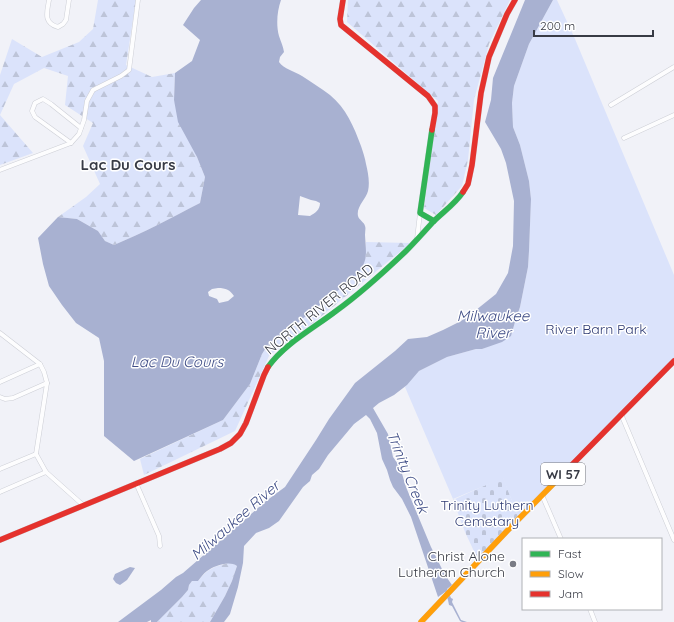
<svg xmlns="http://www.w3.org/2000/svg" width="674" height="622" font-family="Quicksand,sans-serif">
	<defs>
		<pattern id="forest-firs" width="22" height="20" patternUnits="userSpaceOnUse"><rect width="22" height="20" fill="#dbe3fb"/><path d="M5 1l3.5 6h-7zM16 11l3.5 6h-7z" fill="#bdc4d8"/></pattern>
		<pattern id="cemetery-stones" width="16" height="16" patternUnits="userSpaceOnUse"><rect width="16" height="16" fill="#dbe3fb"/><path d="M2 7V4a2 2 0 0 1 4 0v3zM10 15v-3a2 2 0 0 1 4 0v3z" fill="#bdc4d8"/></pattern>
	</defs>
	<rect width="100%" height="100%" fill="#f1f2f8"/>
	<g fill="url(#forest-firs)">
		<path d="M98,0H136L126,65L152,77L175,73L174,100L205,177L200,203C171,218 143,233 114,245L105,241L98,231L77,219L58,217L86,197L100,184L83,146L93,123L65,105L68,76L44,68L14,84L0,115L33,153L0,165V75L12,39L42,57L79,42L93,29Z"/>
		<path d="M348,0H510L489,44L474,100L468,160L462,186L436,215L424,208L438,101L347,22Z"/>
		<path d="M366,242L410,243L412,242L318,319L269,356L235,431L144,475L140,459L223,420L250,384L262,354L269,343L296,324L355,277L366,256Z"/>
		<path d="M229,563L234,564L237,566L232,581L225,596L210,622H157L182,597L188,590L189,585L192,581H198C207,569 215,566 229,563Z"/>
	</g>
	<path fill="url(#cemetery-stones)" d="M503,477L519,519L479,562L465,532L453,500Z"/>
	<path fill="#dbe3fb" d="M553,0H557L575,39L674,275V361L519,519L503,478L453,499L405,387L419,371L447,357L476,349H482L511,336L515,322L520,307L528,267L529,251L531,199L529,181L520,145L513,127L512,103L514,86L529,44Z"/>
	<g fill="#a8b1d1" fill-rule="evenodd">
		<path d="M201,0H281C277,11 276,25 279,36C281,42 283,46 284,52L280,57L279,62C284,69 294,71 302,76C311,82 321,88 330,95C346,108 354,127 361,146C363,152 365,158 366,164C368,172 370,183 368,191C366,199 356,207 358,216C359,220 364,222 365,226C366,228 365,232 365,235C366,254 369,261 355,277L296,324L269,343L262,354L250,384L223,420L134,461L104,436V361L99,338L76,323L62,305L49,286L43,264L38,238L58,217L77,219L98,231L105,241L114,245C143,233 171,218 200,203L205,177L197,157L178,122L174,100L175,73L192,61L200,40L183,25L194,8ZM300,196L311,200L316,201L320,203C320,210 315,213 310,216L298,215ZM218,288C226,288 230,290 234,296L228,301L219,303L217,299L209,296L208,292L212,289Z"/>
		<path d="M525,0H553L529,44L514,86L512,103L513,127L520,145L529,181L531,199L529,251L528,267L520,307L515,322L511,336L502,342L482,349H476L447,357L419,371L407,385L394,395L379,403L373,408L388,434L393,457L400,467L406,487L431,547L445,575L452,585L447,589L451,598L453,599L452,602L461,620L467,622H462L460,621L452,606L449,605L448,600L445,592L438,597L411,517L402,499L393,487L390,480L387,470L382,459L377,433L370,419L366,415L354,424L328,455L319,469L312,475L310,481L303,487L279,521L269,528L256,533L244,546L243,563L238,587L230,614L224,622H210L225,596L232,581L237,566C229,560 214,566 207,571C203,574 201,577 198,581H192L189,585L188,590L182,597L157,622H151V620L147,622H118L161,590L176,577L183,573L266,501L285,487L316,440L329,419L355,383L395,351L408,339L427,337L443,330L461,321L476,310L496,294L508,273L513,246L514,201L506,163L501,149L485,122L491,100L493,78Z"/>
		<path d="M130,567L135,568L127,580L120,585L116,583L113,579L115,574Z"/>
	</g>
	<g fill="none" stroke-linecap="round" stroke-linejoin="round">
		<g stroke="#cdcfd6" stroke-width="5">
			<g id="street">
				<path d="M49,0C47,12 43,23 58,27L63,24L66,20L69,0"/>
				<path d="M611,105L674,67"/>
				<path d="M624,138L674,115"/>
				<path d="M71,143L35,117L32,111L35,103L43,99L51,104L81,128"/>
				<path d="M0,170L71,143L79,134L84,120L87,101L93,90L121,76L129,70L138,0"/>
				<path d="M417,239L420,213"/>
				<path d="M0,333L40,364L44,372L47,383L36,454L46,472L83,505"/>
				<path d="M0,382L40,364"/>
				<path d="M0,397L5,399L13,398L47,383"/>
				<path d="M621,414L674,540"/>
				<path d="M0,469L36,454"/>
				<path d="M136,483L159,536L160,546"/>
				<path d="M0,492L46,472"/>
				<path d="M542,495L561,539"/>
				<path d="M590,609L595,622"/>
			</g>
		</g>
		<g stroke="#cdcfd6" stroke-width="6">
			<g id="fast">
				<path d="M432,130L420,213L434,221"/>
				<path d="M268,367C284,344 314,328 336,311C361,293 384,272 406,251C415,242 424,232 433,222C443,212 455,204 463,192"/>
			</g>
		</g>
		<g stroke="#cdcfd6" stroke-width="6">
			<path id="slow" d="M421,622L507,531L559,478"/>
		</g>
		<g stroke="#cdcfd6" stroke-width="6">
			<g id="jam">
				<path d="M343,0L340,19L341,25L428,96L435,106V113L432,130"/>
				<path d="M463,192L468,184L472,165L481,93L489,57L507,14L515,0"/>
				<path d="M559,478L674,361"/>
				<path d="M0,540L220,449L231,443L240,434L246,423L264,375L268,367"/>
			</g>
		</g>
		<use href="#street" stroke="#fdfdfe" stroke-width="4"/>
		<use href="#fast" stroke="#30b455" stroke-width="5.5"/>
		<use href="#slow" stroke="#ff9f0a" stroke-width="5.5"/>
		<use href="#jam" stroke="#e5322d" stroke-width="5.5"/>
	</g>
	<circle fill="#797b84" stroke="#fff" stroke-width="1.5" cx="513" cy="564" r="4"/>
	<g text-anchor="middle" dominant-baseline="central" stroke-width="3" stroke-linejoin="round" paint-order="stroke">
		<rect fill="#fff" stroke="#74767d" stroke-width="1" x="541" y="463" width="44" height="22" rx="3"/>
		<g font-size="13" font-weight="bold" fill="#383b45">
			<text x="563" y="474">WI 57</text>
		</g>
		<g font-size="14" fill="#383b45" stroke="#fff">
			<text transform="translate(319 309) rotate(-39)">NORTH RIVER ROAD</text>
		</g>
		<g font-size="14" fill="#2f3b73" stroke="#fff">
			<text x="596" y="329">River Barn Park</text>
			<text x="487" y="505">Trinity Luthern<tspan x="487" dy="16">Cemetary</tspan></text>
		</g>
		<g font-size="14" fill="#383b45" stroke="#fff" text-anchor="end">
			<text x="505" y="556">Christ Alone<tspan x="505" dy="16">Lutheran Church</tspan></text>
		</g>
		<g font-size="15" font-weight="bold" fill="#383b45" stroke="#fff">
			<text x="128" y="164">Lac Du Cours</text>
		</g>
		<g font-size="15" font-style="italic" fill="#404e87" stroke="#fff">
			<text x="493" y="315">Milwaukee<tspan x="493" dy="17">River</tspan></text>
			<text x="177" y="361">Lac Du Cours</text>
			<text transform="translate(408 472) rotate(68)">Trinity Creek</text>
			<text transform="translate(235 520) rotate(-41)">Milwaukee River</text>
		</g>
	</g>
	<rect x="522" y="538" width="140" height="72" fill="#ffffff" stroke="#afb1b5"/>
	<rect x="530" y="551" width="20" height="6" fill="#30b455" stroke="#afb1b5"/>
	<text x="558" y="558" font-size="12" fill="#383b45">Fast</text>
	<rect x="530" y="571" width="20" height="6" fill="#ff9f0a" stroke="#afb1b5"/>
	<text x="558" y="578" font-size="12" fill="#383b45">Slow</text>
	<rect x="530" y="591" width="20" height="6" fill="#e5322d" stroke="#afb1b5"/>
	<text x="558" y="598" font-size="12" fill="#383b45">Jam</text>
	<path d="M534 30v6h119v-6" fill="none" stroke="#383b45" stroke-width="2"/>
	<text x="540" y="30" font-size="12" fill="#383b45" stroke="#ffffff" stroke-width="3" paint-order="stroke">200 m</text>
</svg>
